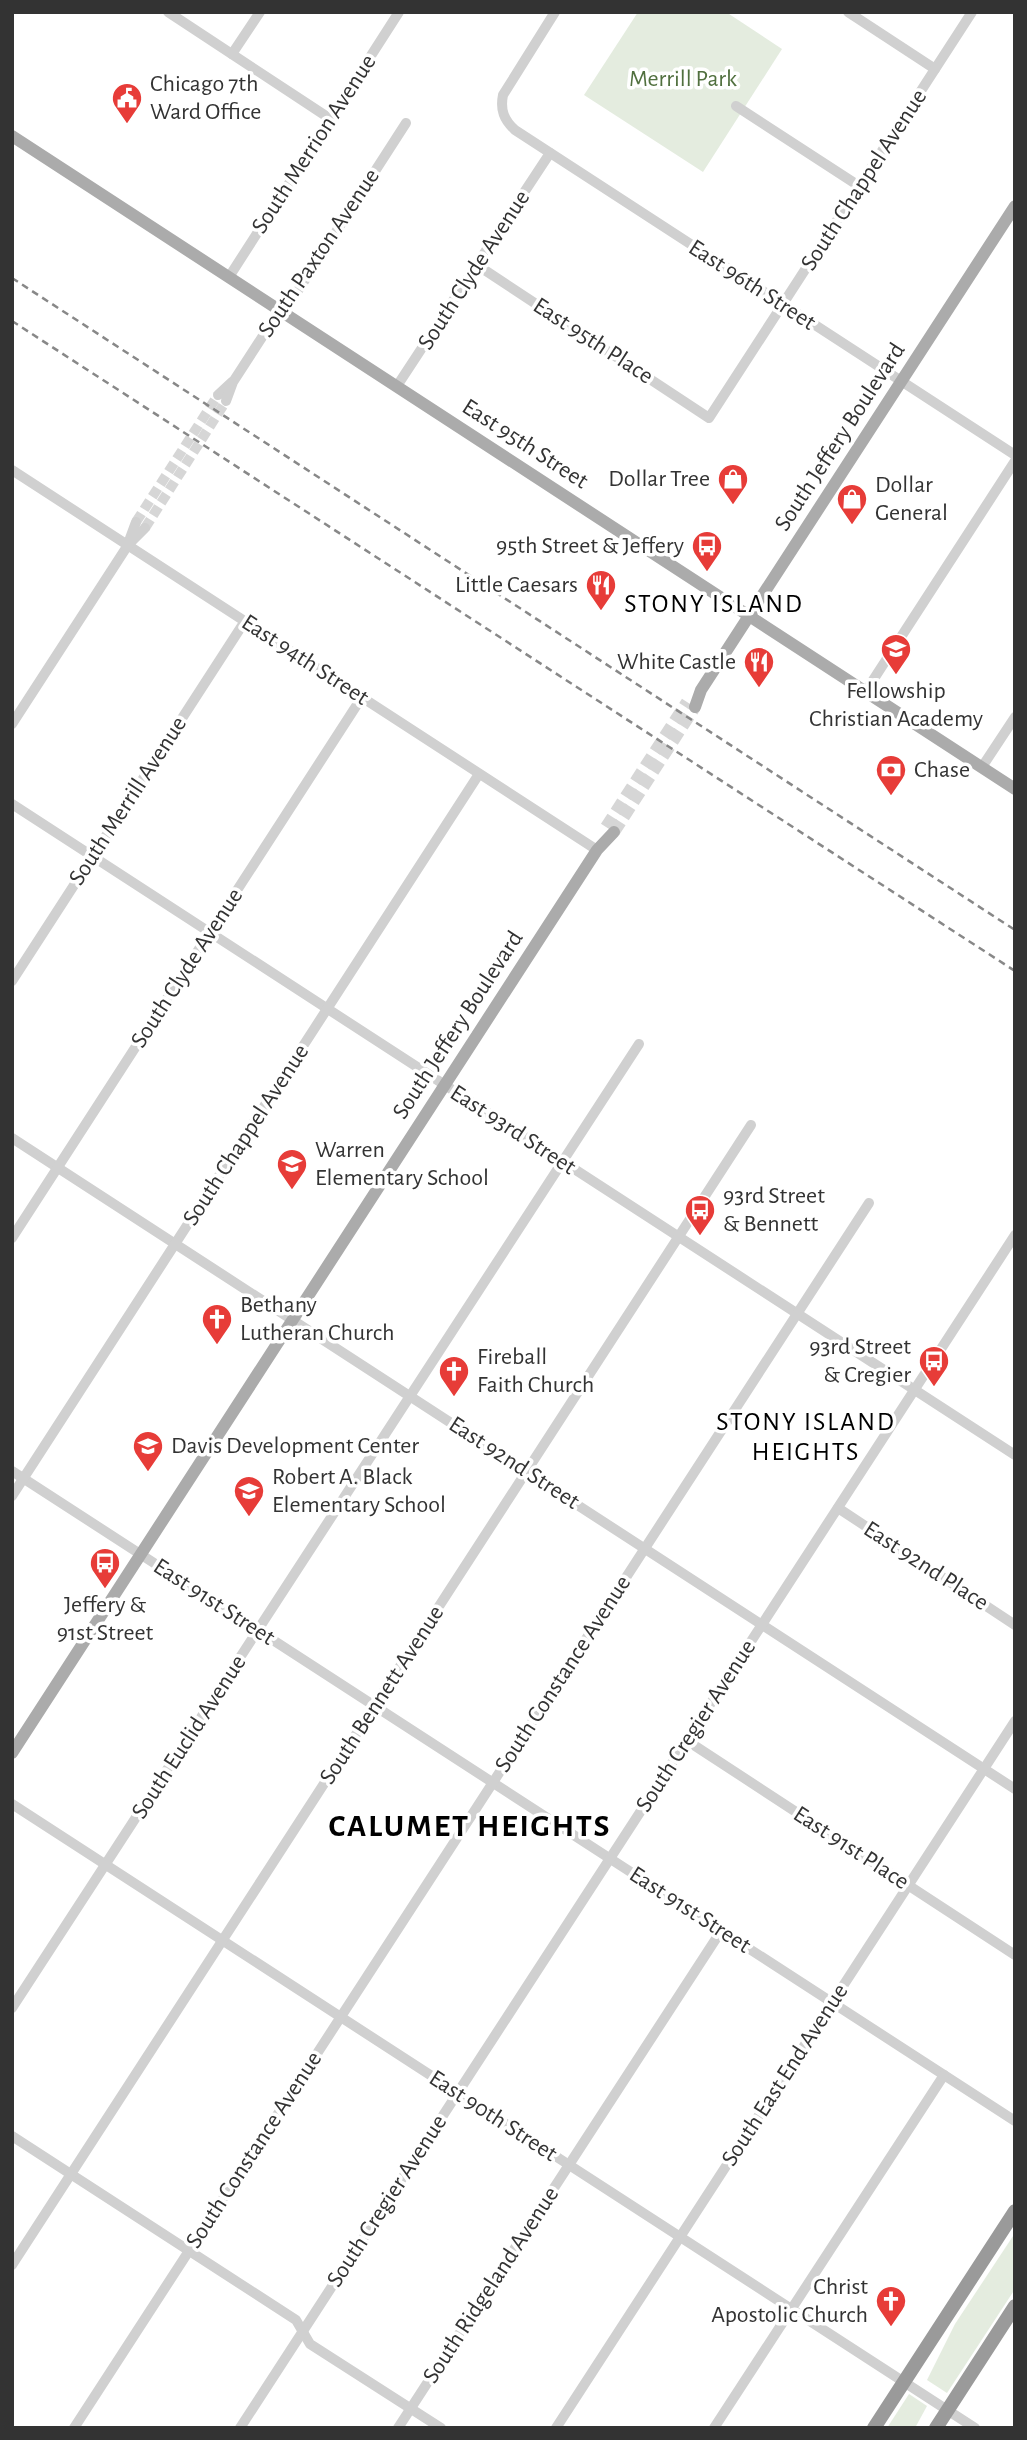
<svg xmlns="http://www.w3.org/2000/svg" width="1027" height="2440" font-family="'Alegreya Sans',sans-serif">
	<rect width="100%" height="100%" fill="#fff"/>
	<g fill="#e4ecdf">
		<path d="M638,12H726L782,49L703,172L584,95Z"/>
		<path d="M1015,2233V2289L947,2393L927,2380L955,2324Z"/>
		<path d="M909,2394L927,2406L915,2428H887Z"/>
	</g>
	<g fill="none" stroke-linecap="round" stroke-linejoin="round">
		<g stroke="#d6d6d6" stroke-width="10" stroke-dasharray="10 5" stroke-linecap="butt">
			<path d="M136,522L218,395"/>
			<path d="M145,528L226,401"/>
		</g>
		<g stroke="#d6d6d6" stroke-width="12" stroke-dasharray="12 6" stroke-linecap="butt">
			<path d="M606,827L687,702"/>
			<path d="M614,832L695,707"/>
		</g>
		<g stroke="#d0d0d0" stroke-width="10">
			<path d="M168,12L329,118"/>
			<path d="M555,12L503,95C500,110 504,120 515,130L1015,455"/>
			<path d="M848,12L935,69"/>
			<path d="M232,54L260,12"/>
			<path d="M736,106L859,186"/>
			<path d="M477,265L709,418L972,12"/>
			<path d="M229,277L399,12"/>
			<path d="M397,386L550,153"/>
			<path d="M218,395L232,382"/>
			<path d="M226,401L233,382L268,328L292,300L406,123"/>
			<path d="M12,470L597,850"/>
			<path d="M129,541L136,522"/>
			<path d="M866,691L1015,461"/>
			<path d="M12,724L128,545L145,528"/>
			<path d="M982,767L1015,717"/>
			<path d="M12,804L1015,1455"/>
			<path d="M12,981L245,621"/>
			<path d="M12,1138L1015,1789"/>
			<path d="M12,1238L362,697"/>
			<path d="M12,1471L1015,2121"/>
			<path d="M12,1496L479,774"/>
			<path d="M838,1508L1015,1625"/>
			<path d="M686,1740L1015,1955"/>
			<path d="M12,1804L975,2428"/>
			<path d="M12,2008L639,1044"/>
			<path d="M12,2136L296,2320L310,2344L441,2428"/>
			<path d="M12,2265L751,1125"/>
			<path d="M74,2428L869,1203"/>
			<path d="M240,2428L1015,1235"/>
			<path d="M398,2428L721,1931"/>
			<path d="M556,2428L1015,1721"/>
			<path d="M714,2428L944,2075"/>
		</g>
		<g stroke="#ababab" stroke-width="12">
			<path d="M12,136L1015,789"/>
			<path d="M695,707L701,690L1015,206"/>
			<path d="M12,1753L597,850L614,832"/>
		</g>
		<g stroke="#9a9a9a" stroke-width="14">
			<path d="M874,2428L1015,2211"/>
			<path d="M936,2428L1015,2306"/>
		</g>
		<g stroke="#888" stroke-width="2.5" stroke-dasharray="7 5" stroke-linecap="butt">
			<path d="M12,278L1015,930"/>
			<path d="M12,321L1015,971"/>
		</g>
	</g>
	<defs>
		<g id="civic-pin" transform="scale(1.575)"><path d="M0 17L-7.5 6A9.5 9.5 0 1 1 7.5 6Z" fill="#e73c38" stroke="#fff"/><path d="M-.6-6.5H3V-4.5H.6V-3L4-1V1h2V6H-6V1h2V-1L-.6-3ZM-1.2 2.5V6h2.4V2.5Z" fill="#fff"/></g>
		<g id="shop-pin" transform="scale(1.575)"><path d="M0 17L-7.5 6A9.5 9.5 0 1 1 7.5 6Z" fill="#e73c38" stroke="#fff"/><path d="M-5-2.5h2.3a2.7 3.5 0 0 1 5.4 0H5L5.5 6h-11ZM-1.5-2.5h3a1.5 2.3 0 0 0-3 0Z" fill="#fff"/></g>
		<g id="bus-pin" transform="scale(1.575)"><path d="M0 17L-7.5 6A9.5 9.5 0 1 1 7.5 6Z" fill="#e73c38" stroke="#fff"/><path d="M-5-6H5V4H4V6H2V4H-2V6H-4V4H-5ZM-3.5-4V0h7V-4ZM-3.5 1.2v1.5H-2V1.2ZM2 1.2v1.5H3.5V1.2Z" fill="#fff"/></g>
		<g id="restaurant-pin" transform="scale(1.575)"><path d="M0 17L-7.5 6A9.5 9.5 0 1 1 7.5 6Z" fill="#e73c38" stroke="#fff"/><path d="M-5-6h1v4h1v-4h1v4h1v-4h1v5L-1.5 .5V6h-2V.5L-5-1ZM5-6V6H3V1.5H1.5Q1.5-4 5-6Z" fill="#fff"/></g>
		<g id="school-pin" transform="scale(1.575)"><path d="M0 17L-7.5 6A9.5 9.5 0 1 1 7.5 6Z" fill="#e73c38" stroke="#fff"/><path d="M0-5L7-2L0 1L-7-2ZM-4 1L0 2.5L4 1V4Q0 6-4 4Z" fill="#fff"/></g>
		<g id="bank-pin" transform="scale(1.575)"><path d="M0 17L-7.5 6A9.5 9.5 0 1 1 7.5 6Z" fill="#e73c38" stroke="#fff"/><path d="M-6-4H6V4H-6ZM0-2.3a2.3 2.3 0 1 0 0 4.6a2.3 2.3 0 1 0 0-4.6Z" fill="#fff"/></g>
		<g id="church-pin" transform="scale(1.575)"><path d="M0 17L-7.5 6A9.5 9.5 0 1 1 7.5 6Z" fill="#e73c38" stroke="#fff"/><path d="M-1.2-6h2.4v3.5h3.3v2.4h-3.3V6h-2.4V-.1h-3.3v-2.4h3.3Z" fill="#fff"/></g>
	</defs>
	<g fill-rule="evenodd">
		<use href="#civic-pin" x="127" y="98"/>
		<use href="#shop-pin" x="733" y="479"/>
		<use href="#shop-pin" x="852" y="499"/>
		<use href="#bus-pin" x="707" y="546"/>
		<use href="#restaurant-pin" x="601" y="585"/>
		<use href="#school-pin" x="896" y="649"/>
		<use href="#restaurant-pin" x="759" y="662"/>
		<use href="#bank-pin" x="891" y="770"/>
		<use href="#school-pin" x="292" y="1164"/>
		<use href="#bus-pin" x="700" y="1210"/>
		<use href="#church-pin" x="217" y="1319"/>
		<use href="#bus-pin" x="934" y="1361"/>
		<use href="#church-pin" x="454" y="1371"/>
		<use href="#school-pin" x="148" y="1446"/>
		<use href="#school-pin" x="249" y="1491"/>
		<use href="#bus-pin" x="105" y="1563"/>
		<use href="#church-pin" x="891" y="2301"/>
	</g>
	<g text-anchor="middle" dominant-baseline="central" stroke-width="7" stroke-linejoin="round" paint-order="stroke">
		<g font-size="24" fill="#51703f" stroke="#fff">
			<text x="683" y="79">Merrill Park</text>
		</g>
		<g font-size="24" fill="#333" stroke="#fff" text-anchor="start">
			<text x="150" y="84">Chicago 7th<tspan x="150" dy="28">Ward Office</tspan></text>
			<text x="710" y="479" text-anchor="end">Dollar Tree</text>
			<text x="875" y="485">Dollar<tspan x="875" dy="28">General</tspan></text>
			<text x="684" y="546" text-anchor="end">95th Street &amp; Jeffery</text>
			<text x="578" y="585" text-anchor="end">Little Caesars</text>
			<text x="736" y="662" text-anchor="end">White Castle</text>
			<text x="896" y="691" text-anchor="middle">Fellowship<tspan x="896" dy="28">Christian Academy</tspan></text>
			<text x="914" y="770">Chase</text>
			<text x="315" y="1150">Warren<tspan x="315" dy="28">Elementary School</tspan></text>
			<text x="723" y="1196">93rd Street<tspan x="723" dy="28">&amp; Bennett</tspan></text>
			<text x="240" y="1305">Bethany<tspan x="240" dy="28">Lutheran Church</tspan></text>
			<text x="911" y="1347" text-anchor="end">93rd Street<tspan x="911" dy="28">&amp; Cregier</tspan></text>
			<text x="477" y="1357">Fireball<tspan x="477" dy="28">Faith Church</tspan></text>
			<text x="171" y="1446">Davis Development Center</text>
			<text x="272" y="1477">Robert A. Black<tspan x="272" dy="28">Elementary School</tspan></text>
			<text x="105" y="1605" text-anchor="middle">Jeffery &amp;<tspan x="105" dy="28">91st Street</tspan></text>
			<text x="868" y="2287" text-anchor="end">Christ<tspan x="868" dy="28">Apostolic Church</tspan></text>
		</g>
		<g font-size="24" fill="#333" stroke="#fff">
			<text transform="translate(314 144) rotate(-57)">South Merrion Avenue</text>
			<text transform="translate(864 180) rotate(-57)">South Chappel Avenue</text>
			<text transform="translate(319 253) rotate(-56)">South Paxton Avenue</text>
			<text transform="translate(474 270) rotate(-57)">South Clyde Avenue</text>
			<text transform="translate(752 285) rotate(33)">East 96th Street</text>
			<text transform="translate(593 341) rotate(33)">East 95th Place</text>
			<text transform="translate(840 437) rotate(-57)">South Jeffery Boulevard</text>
			<text transform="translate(525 444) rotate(33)">East 95th Street</text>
			<text transform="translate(305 660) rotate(33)">East 94th Street</text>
			<text transform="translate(128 801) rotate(-57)">South Merrill Avenue</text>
			<text transform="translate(187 968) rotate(-57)">South Clyde Avenue</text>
			<text transform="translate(458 1025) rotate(-57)">South Jeffery Boulevard</text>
			<text transform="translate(513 1130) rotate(33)">East 93rd Street</text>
			<text transform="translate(246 1135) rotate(-57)">South Chappel Avenue</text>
			<text transform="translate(514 1463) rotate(33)">East 92nd Street</text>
			<text transform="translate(926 1566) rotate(33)">East 92nd Place</text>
			<text transform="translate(214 1602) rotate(33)">East 91st Street</text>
			<text transform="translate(563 1674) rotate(-57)">South Constance Avenue</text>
			<text transform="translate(382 1695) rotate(-57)">South Bennett Avenue</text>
			<text transform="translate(696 1726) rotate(-57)">South Cregier Avenue</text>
			<text transform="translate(189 1737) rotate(-57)">South Euclid Avenue</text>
			<text transform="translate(851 1848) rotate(33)">East 91st Place</text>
			<text transform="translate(690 1910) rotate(33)">East 91st Street</text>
			<text transform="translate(785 2075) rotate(-57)">South East End Avenue</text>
			<text transform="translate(493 2116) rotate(33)">East 90th Street</text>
			<text transform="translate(254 2150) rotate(-57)">South Constance Avenue</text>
			<text transform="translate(387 2201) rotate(-57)">South Cregier Avenue</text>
			<text transform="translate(491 2285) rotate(-57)">South Ridgeland Avenue</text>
		</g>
		<g font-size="26" letter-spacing="2" fill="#000" stroke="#fff">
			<text x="714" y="604">STONY ISLAND</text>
			<text x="806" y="1422">STONY ISLAND<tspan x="806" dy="30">HEIGHTS</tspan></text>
		</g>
		<g font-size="32" font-weight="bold" letter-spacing="2" fill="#000" stroke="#fff">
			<text x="470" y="1826">CALUMET HEIGHTS</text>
		</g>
	</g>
	<rect width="1027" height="2440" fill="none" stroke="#333333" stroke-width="28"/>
</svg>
